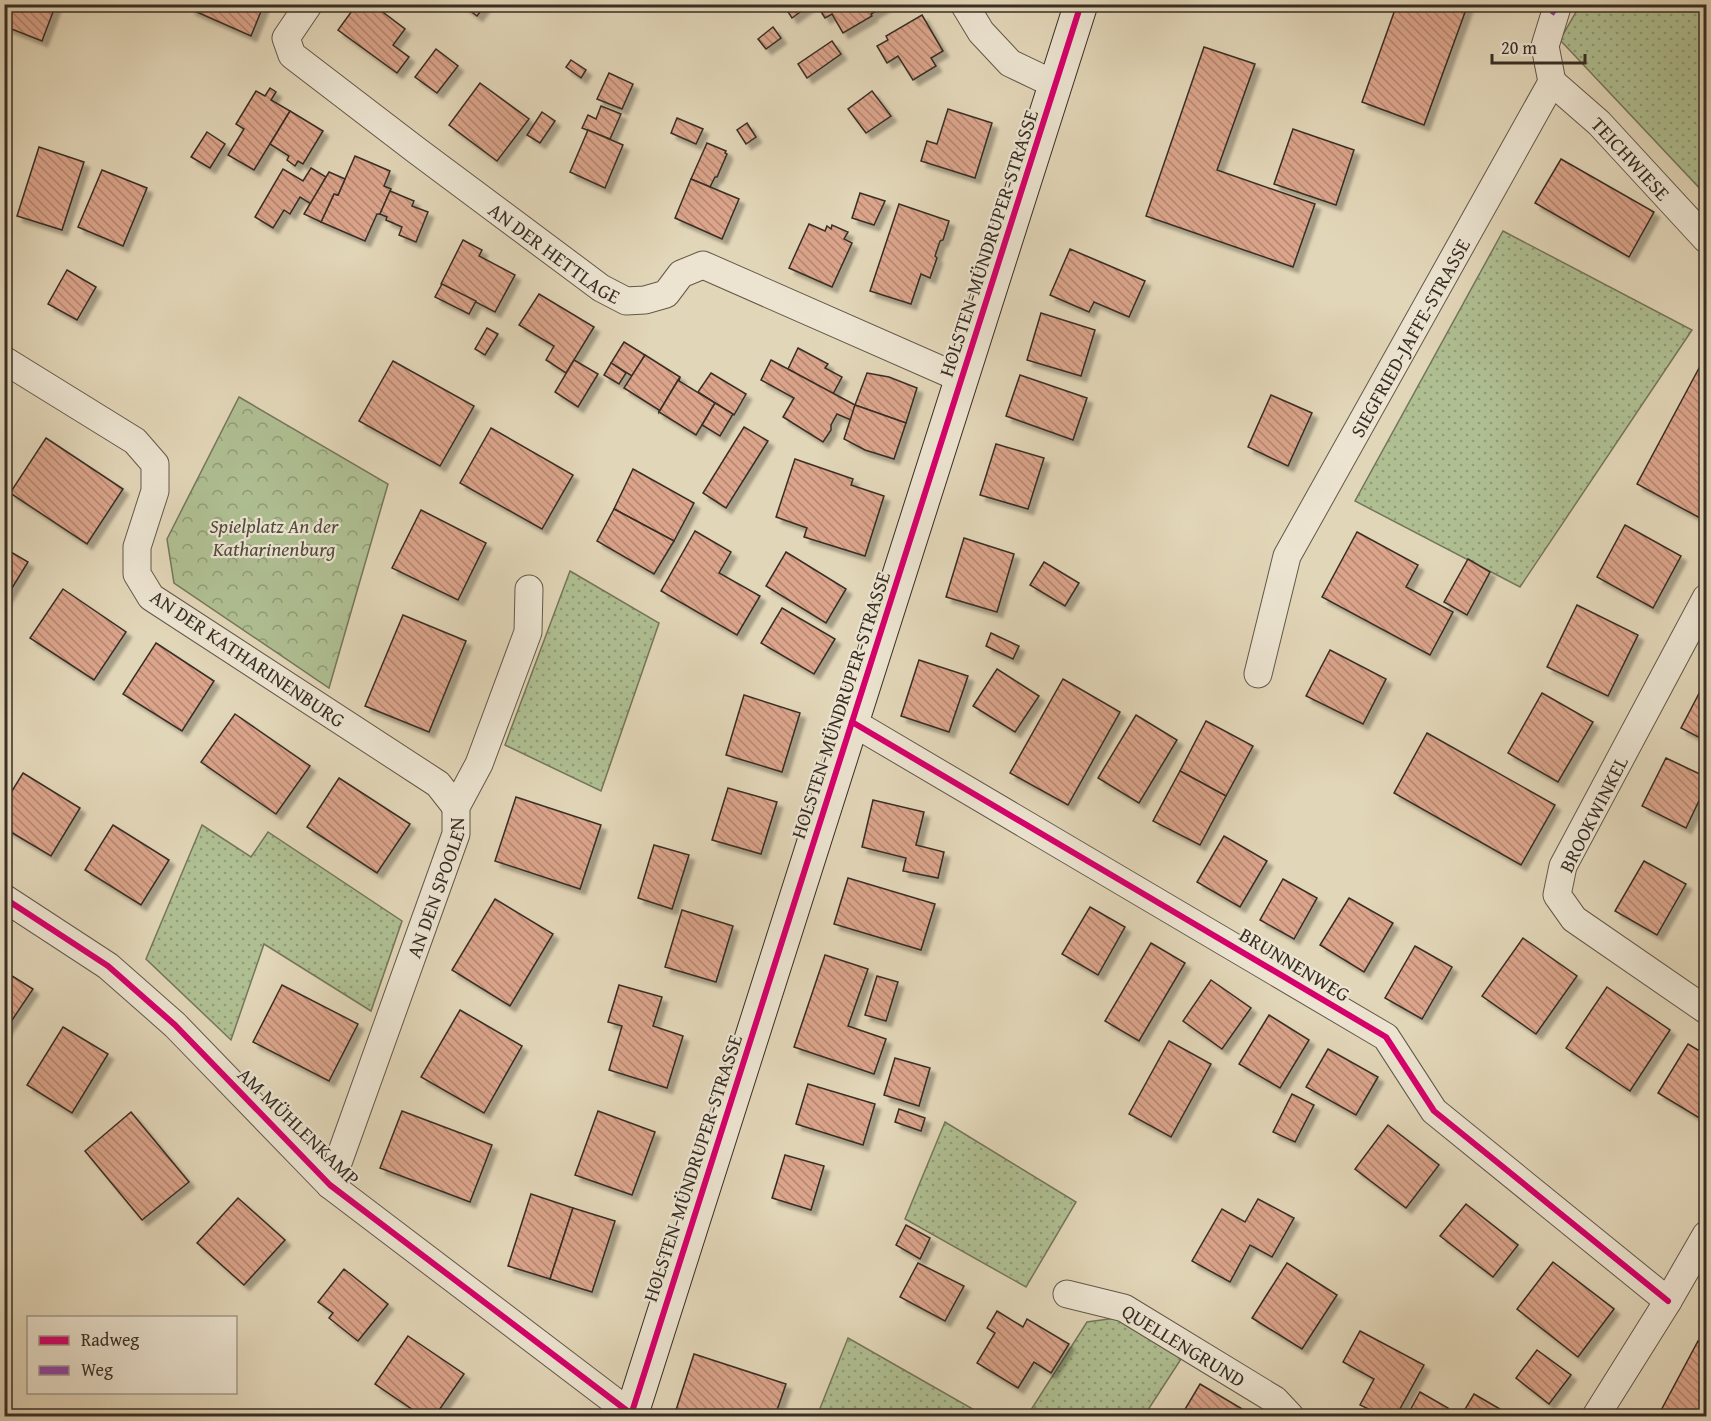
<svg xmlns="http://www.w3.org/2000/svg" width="1711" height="1421" font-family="'Gentium Book Plus',serif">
	<defs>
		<pattern id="grass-dots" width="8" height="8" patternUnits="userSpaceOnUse" patternTransform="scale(1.5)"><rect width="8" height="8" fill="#afbf92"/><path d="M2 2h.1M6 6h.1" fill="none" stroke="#8f9c77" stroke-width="1.8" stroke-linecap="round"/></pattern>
		<pattern id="park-crowns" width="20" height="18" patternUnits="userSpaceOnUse" patternTransform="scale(1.5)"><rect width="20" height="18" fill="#afbf92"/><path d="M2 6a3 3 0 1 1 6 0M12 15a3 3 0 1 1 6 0" fill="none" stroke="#8f9c77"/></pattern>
		<pattern id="building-back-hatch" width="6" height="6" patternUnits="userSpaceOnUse" patternTransform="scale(1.5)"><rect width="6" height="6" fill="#dba48b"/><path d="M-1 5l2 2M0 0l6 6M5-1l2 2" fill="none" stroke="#b38671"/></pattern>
		<filter id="shadow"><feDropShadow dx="5.5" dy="5.5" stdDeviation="1.5" flood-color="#0004"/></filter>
	</defs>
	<rect width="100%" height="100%" fill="#e2d6b8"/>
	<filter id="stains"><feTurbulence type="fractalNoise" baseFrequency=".00333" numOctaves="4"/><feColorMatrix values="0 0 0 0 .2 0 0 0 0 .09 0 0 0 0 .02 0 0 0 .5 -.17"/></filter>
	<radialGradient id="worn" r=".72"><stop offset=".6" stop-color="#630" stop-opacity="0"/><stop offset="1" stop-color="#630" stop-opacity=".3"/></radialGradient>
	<g fill="url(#grass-dots)" stroke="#74765c" stroke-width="1.5">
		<path d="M1580,5H1706V195L1560,40Z"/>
		<path d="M1503,231L1692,330L1520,587L1355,501Z"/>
		<path d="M570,571L659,623L601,791L505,745Z"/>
		<path d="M202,825L251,857L268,832L402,921L371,1011L264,944L231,1040L146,959Z"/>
		<path d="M945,1122L1076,1202L1026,1287L905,1219Z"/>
		<path d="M1116,1318L1183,1356L1144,1416H1027L1087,1322Z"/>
		<path d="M848,1338L985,1416H817Z"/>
	</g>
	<path fill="url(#park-crowns)" stroke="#74765c" stroke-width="1.5" d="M239,397L388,484L329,688L174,583L167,539Z"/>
	<g fill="url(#building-back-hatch)" stroke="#382e25" stroke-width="1.5" filter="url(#shadow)">
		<path d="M10,4H56L42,41L4,26L9,13L6,7Z"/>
		<path d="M191,4H264L251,36L190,9Z"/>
		<path d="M357,4H372L405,29L393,45L409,57L397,73L338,30Z"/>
		<path d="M461,4H486L477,16Z"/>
		<path d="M783,4H811L792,18Z"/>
		<path d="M816,4H888L871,14L872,16L843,33L832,14L825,18Z"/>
		<path d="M1397,4H1468L1424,125L1362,102Z"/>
		<path d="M922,15L943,51L931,58L936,66L913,80L898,56L887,63L877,46L888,40L886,36Z"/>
		<path d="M773,27L781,38L766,49L758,39Z"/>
		<path d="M832,41L841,54L807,78L798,64Z"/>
		<path d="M1204,47L1255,64L1217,170L1315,204L1293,267L1146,216Z"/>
		<path d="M436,49L458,66L437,93L415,77Z"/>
		<path d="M571,60L586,70L581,78L566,67Z"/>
		<path d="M609,73L633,84L622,109L597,99Z"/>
		<path d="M480,83L529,119L497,161L449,125Z"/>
		<path d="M270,88L276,92L271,100L290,111L254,170L228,155L244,129L236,124L256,91L265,96Z"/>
		<path d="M872,91L891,116L866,133L848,109Z"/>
		<path d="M601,106L621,114L610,139L582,128L588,115L596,119Z"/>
		<path d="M948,109L992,123L975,178L921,161L927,141L937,144Z"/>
		<path d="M290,111L323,131L303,164L298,161L295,166L287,160L289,156L270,144Z"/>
		<path d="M542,112L555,121L540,143L527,135Z"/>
		<path d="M677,118L703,129L696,144L671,133Z"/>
		<path d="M747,123L756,137L746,144L737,130Z"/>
		<path d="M1293,129L1354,150L1336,205L1274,184Z"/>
		<path d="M588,130L623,145L605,188L570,172Z"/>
		<path d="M207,132L225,144L210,168L191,157Z"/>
		<path d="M707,143L726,151L725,153L727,154L717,177H715L710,187L691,179Z"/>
		<path d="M39,147L84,162L62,230L17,216Z"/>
		<path d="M355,156L390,171L384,186L391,189L380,214H377L365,241L321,222L334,194L338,195Z"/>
		<path d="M1561,159L1654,212L1629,257L1535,203Z"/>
		<path d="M311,168L326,177L311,204L300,197L290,214L284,210L273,228L255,217L283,169L303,181Z"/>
		<path d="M102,170L147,188L123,246L78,227Z"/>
		<path d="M329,172L345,179L338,195L334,194L321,222L304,214Z"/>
		<path d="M691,179L739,199L722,239L675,218Z"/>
		<path d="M390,191L414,201L412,206L428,212L416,242L399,235L402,227L386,220L387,217L380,214Z"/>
		<path d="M860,193L885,201L874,225L852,218Z"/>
		<path d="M899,204L949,221L943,240L940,241L935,256L937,258L930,278L921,274L911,304L870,291Z"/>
		<path d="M809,224L825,231L827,226L831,229L832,225L848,232L844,239L852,243L832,287L789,268Z"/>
		<path d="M463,240L482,250L479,256L515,275L495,312L441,284Z"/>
		<path d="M1070,249L1145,281L1129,317L1094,302L1089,312L1050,295Z"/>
		<path d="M67,270L96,287L77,320L48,304Z"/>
		<path d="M442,284L476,301L469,314L435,297Z"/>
		<path d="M539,294L594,327L566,373L546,360L554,346L519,325Z"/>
		<path d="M1041,313L1095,330L1081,376L1027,360Z"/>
		<path d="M487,328L498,334L485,355L475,349Z"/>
		<path d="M624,342L645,355L632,376L611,363Z"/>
		<path d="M798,348L828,364L825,368L842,377L833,394L788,369Z"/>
		<path d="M645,355L680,377L659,412V410L624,388Z"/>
		<path d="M1706,355V506L1700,518L1637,484Z"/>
		<path d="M574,360L598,374L578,407L555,392Z"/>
		<path d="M771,360L855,405L851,420L837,414L831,425V430L823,442L783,417L794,398L761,380Z"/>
		<path d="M393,361L474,406L440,466L359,421Z"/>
		<path d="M611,363L626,373L619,384L604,375Z"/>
		<path d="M711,373L746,394L734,415L698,392Z"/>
		<path d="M867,373L889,377L917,388L906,423L855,405Z"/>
		<path d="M1020,375L1087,398L1073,440L1006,416Z"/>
		<path d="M680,377L679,381L715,403L696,435L659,412Z"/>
		<path d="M1271,395L1312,413L1288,466L1248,447Z"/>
		<path d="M715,403L733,414L720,436L702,425Z"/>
		<path d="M855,405L906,423L894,459L865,450L844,439Z"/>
		<path d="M744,427L768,441L726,508L703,493Z"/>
		<path d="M491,428L573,475L542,529L460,483Z"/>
		<path d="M46,438L123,489L87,544L10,493Z"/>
		<path d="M996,444L1044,458L1028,509L980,495Z"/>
		<path d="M795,459L853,479L851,485L884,496L865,556L804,537L807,528L776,517Z"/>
		<path d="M633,469L694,503L674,541L614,509Z"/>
		<path d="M614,509L674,541L654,574L597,541Z"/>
		<path d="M421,510L486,543L458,600L392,568Z"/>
		<path d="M1625,525L1681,556L1653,608L1597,577Z"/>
		<path d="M695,531L731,552L719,573L760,596L737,635L661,591Z"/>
		<path d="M1357,532L1418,565L1406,587L1453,612L1430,655L1322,597Z"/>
		<path d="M964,538L1014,554L997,612L946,597Z"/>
		<path d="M4,548L28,562L4,601Z"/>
		<path d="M786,552L846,589L826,623L766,586Z"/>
		<path d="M1468,559L1490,572L1467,615L1444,602Z"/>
		<path d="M1044,562L1079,583L1065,606L1030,585Z"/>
		<path d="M63,589L126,632L94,680L30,638Z"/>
		<path d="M1577,605L1638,635L1608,696L1547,667Z"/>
		<path d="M782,608L835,639L814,674L761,643Z"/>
		<path d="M403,615L466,641L429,732L365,706Z"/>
		<path d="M991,633L1019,646L1013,659L986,646Z"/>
		<path d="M156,643L214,681L182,731L123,694Z"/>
		<path d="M1330,650L1386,679L1363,724L1306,696Z"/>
		<path d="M919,660L968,676L949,732L901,716Z"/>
		<path d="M997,669L1039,696L1015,732L973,706Z"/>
		<path d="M1063,679L1120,712L1068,805L1010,773Z"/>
		<path d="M1706,680V741L1681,728Z"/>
		<path d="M1542,693L1593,722L1558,782L1508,753Z"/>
		<path d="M744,695L800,713L782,772L726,755Z"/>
		<path d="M235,714L310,766L276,814L201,762Z"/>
		<path d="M1136,715L1177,740L1139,803L1098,778Z"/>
		<path d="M1206,721L1253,746L1226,796L1180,771Z"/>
		<path d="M1427,733L1555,805L1521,865L1394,793Z"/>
		<path d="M1666,758L1706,777V786L1686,828L1642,806Z"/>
		<path d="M1180,771L1226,796L1200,845L1153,821Z"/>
		<path d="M23,773L80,808L51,856L4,828V804Z"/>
		<path d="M339,778L410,824L377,873L307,827Z"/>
		<path d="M728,788L777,802L761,854L712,840Z"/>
		<path d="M516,797L601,825L580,889L495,861Z"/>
		<path d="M873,800L924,812L916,845L944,852L938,878L903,871L906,858L862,847Z"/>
		<path d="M113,825L169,860L141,905L85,870Z"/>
		<path d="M1224,836L1267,861L1240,907L1197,882Z"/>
		<path d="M654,845L689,855L672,909L638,898Z"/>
		<path d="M1644,861L1686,884L1657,935L1615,911Z"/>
		<path d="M848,878L935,904L921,950L834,924Z"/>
		<path d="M1283,879L1317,898L1294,939L1260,920Z"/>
		<path d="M1349,898L1393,923L1364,972L1320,945Z"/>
		<path d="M495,899L553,934L510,1006L452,970Z"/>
		<path d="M1090,907L1125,927L1098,975L1062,954Z"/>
		<path d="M682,910L733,926L716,982L665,967Z"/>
		<path d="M1523,938L1577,976L1536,1034L1482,996Z"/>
		<path d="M1151,943L1185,963L1139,1041L1105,1021Z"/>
		<path d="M1415,946L1452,967L1422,1019L1385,998Z"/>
		<path d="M825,955L868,969L848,1026L886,1039L874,1074L794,1047Z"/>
		<path d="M4,971L33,989L4,1032Z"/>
		<path d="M877,976L898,982L886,1021L865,1015Z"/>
		<path d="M1211,980L1251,1008L1222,1049L1183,1021Z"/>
		<path d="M282,985L358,1024L329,1081L253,1042Z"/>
		<path d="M619,985L662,997L653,1026L683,1036L667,1088L609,1070L622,1026L608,1022Z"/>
		<path d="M1607,987L1670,1030L1630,1091L1566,1048Z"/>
		<path d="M460,1010L522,1046L484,1113L421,1077Z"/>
		<path d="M1269,1015L1309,1040L1280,1088L1239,1064Z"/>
		<path d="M63,1027L108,1054L72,1113L27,1085Z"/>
		<path d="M1169,1041L1211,1064L1171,1137L1129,1114Z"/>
		<path d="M1688,1044L1706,1055V1122L1658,1093Z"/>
		<path d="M1328,1049L1378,1077L1356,1115L1306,1087Z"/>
		<path d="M895,1058L930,1068L919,1106L884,1095Z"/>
		<path d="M808,1084L875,1104L863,1145L796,1124Z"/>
		<path d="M1292,1094L1314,1105L1295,1142L1273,1132Z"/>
		<path d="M899,1109L925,1118L921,1131L895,1122Z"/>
		<path d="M402,1111L492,1145L470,1202L380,1168Z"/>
		<path d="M598,1111L655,1132L632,1195L575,1175Z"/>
		<path d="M131,1112L189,1182L142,1220L85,1151Z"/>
		<path d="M1388,1125L1439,1165L1406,1208L1355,1169Z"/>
		<path d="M785,1155L824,1166L811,1210L772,1198Z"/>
		<path d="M531,1194L573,1208L550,1279L508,1266Z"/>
		<path d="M238,1198L285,1240L244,1285L197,1243Z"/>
		<path d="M1258,1199L1294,1218L1272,1257L1250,1245L1230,1282L1192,1261L1222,1209L1245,1222Z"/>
		<path d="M1466,1204L1518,1245L1493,1277L1440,1236Z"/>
		<path d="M573,1208L615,1221L592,1292L550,1279Z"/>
		<path d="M906,1225L930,1238L920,1259L896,1245Z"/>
		<path d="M1553,1262L1614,1309L1578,1357L1517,1309Z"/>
		<path d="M918,1263L964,1286L945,1321L900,1297Z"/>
		<path d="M1287,1263L1337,1295L1302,1349L1252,1318Z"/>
		<path d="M344,1269L388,1304L358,1341L329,1318L333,1313L318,1302Z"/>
		<path d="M997,1311L1023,1327L1027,1319L1069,1344L1051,1373L1034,1362L1018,1388L977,1363L995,1333L987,1328Z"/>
		<path d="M1360,1331L1424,1365L1396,1416H1383L1360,1405L1374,1379L1343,1362Z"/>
		<path d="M408,1336L464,1374L435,1416H422L375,1384Z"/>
		<path d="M1698,1341L1706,1345V1416H1658Z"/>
		<path d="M1537,1350L1571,1375L1549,1404L1516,1378Z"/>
		<path d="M694,1354L786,1384L775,1416H697L676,1410Z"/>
		<path d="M1200,1384L1254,1416H1181Z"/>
		<path d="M1420,1392L1448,1408L1444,1416H1407Z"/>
		<path d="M1474,1394L1512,1416H1461Z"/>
	</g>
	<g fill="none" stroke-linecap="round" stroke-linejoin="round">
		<g stroke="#62584a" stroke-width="29">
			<g id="street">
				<path id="s1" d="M309,4L286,38L292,55L416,150L601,288L626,301L645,300L666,294L681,274L703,265L962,379"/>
				<path d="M964,4L981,32L1010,63L1056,85"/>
				<path id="s2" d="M1552,82L1599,123L1706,239"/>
				<path d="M4,360L135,441L155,464V491L137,547V574L151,597L438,784L456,807"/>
				<path d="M1706,598L1563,866L1557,895L1574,919L1706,1010"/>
				<path id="s3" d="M1258,674L1287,556L1552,82L1545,46L1558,4"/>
				<path d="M852,722L1386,1037L1434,1111L1668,1301"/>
				<path d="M4,898L108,966L175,1025L330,1185L634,1416"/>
				<path id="s4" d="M330,1185L456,834V807L479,764L528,632L529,589"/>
				<path id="s5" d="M1067,1294L1124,1308L1275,1400L1290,1416"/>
				<path d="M1596,1416L1668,1301L1706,1235"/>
			</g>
		</g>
		<g stroke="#382e25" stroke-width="35">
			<path id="secondary" d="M631,1416L1081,4"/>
		</g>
		<use href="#street" stroke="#ece4d1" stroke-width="27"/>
		<use href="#secondary" stroke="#ece4d1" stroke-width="33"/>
		<path stroke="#8e44ad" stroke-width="4.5" stroke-dasharray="9 4.5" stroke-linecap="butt" d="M1540,4L1555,14"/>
		<g stroke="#ece4d1" stroke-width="10">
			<g id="cycleway">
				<path d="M852,722L1386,1037L1434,1111L1668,1301"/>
				<path d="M4,898L108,966L175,1025L330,1185L634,1416"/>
				<path d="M631,1415L1081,4"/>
			</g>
		</g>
		<use href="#cycleway" stroke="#d6006c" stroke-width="6"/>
	</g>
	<g text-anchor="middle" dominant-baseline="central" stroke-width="4.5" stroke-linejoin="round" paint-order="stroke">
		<g font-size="20" fill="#382e25" stroke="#ece4d1">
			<text stroke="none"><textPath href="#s2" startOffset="110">TEICHWIESE</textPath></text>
			<text transform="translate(988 243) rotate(-72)">HOLSTEN-MÜNDRUPER-STRASSE</text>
			<text stroke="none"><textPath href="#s1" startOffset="388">AN DER HETTLAGE</textPath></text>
			<text stroke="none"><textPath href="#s3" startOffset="372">SIEGFRIED-JAFFE-STRASSE</textPath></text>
			<text transform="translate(248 658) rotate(34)">AN DER KATHARINENBURG</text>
			<text transform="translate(840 705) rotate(-72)">HOLSTEN-MÜNDRUPER-STRASSE</text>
			<text transform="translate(1593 814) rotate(-63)">BROOKWINKEL</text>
			<text stroke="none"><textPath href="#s4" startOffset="316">AN DEN SPOOLEN</textPath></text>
			<text transform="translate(1295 964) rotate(31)">BRUNNENWEG</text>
			<text transform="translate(299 1126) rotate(44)">AM MÜHLENKAMP</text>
			<text transform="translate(692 1168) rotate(-72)">HOLSTEN-MÜNDRUPER-STRASSE</text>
			<text stroke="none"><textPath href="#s5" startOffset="129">QUELLENGRUND</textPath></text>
		</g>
		<g font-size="20" font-style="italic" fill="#504b3b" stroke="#ece4d1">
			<text x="274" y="525">Spielplatz An der<tspan x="274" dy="23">Katharinenburg</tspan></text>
		</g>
	</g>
	<rect width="1711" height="1421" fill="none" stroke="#e2d6b8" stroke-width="24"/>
	<rect x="6" y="6" width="1699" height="1409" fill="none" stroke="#382e25" stroke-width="3"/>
	<rect x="12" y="12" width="1687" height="1397" fill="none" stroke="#382e25" stroke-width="1.5"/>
	<rect x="27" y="1316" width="210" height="78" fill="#ece4d1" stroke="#a49b8c" stroke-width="1.5"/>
	<rect x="39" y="1336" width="30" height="9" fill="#d6006c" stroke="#a49b8c" stroke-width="1.5"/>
	<text x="81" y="1346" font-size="18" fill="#382e25">Radweg</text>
	<rect x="39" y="1366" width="30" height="9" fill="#8e44ad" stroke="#a49b8c" stroke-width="1.5"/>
	<text x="81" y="1376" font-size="18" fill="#382e25">Weg</text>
	<path d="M1492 54v9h93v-9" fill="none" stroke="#382e25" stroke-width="3"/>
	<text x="1501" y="54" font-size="18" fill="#382e25" stroke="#ece4d1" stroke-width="4.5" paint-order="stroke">20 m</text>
	<rect width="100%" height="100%" filter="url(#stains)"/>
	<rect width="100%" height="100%" fill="url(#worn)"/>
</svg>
